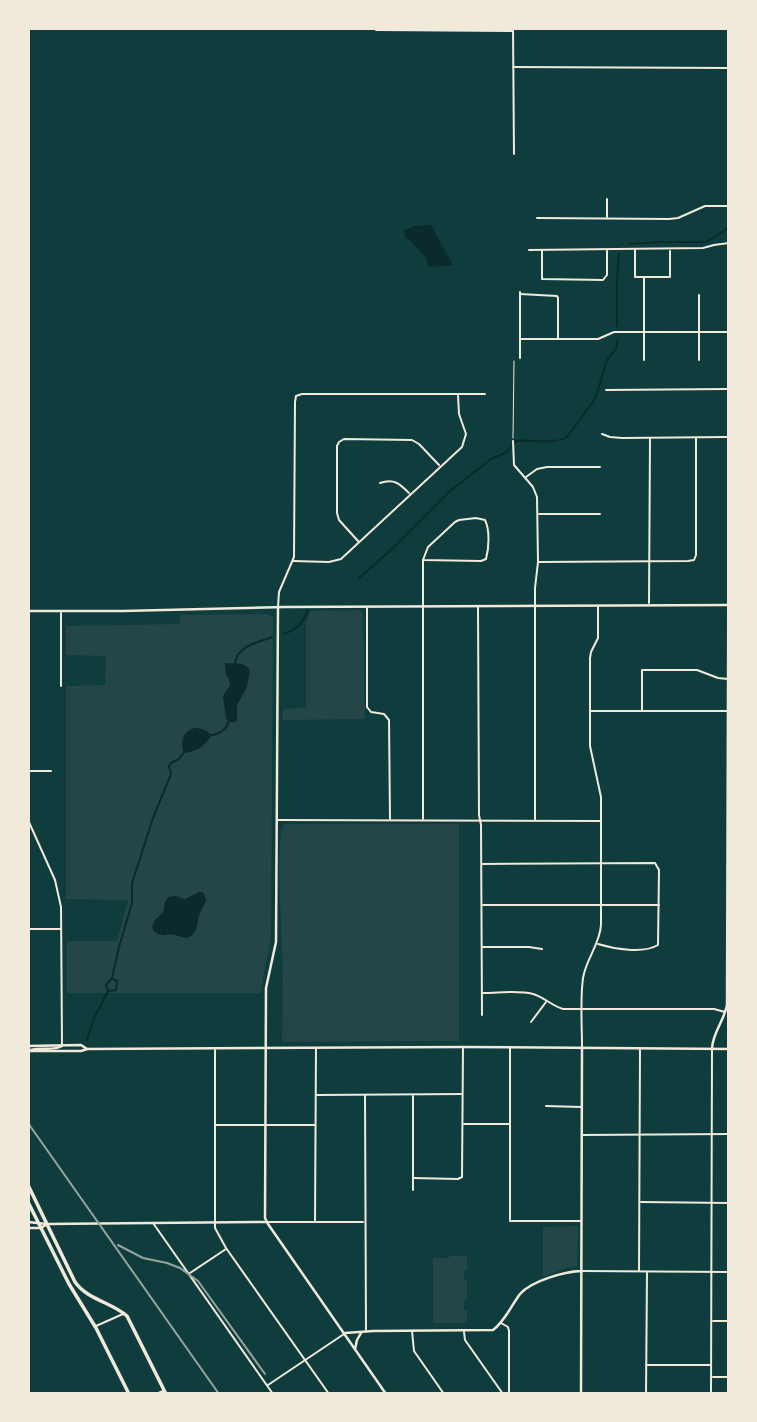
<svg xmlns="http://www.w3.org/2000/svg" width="757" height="1422" font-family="'PT Sans',sans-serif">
	<rect width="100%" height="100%" fill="#0f3d3e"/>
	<g fill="#244646">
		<path d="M359,610L363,613L365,719L283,720V709L306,708V623L310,611Z"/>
		<path d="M267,614L273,617L271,936C268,955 263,974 261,993H67V941H117L128,900L66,899V686L105,685L106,656L66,655V626L180,624V615Z"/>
		<path d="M285,824H459V1041L282,1042L283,979L279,869L281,828Z"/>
		<path d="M578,1226L577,1266L566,1268L543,1277V1227Z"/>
		<path d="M450,1256H467V1270H464V1280H467V1300L464,1301V1310H467V1320L464,1323H433V1260L434,1258H448Z"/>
	</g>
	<g fill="#0a2a2b">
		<path d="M431,225L453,265L429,267L427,263V259L410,240L405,238L404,230L414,226Z"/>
		<path d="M225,663C235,664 243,661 250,670L247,687L237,705V720C234,724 229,722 226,719L223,696L230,685L229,679L226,675Z"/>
		<path d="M194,728C201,728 208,730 211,736C204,747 197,751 184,753C180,743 182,732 194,728Z"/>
		<path d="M199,892L204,893L206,900C204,906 201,910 199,916C197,923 198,931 191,936C185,940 181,936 175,935C169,933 163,937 158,934C146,928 157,917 163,913L165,902L168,897L175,896L185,899Z"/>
	</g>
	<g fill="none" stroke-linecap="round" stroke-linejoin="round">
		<g stroke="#0a2a2b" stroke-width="2">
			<path d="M629,244L661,242H706L727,229"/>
			<path d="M617,326V279L619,254"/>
			<path d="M359,578L392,549L449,492L491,459L505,453L516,441C532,439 553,445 567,437L593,402L597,393L607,360L616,349L618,339"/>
			<path d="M284,634C299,628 302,624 308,610"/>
			<path d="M235,663C238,645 257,643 272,637"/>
			<path d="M211,735C221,734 227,729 229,720"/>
			<path d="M109,991L116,990L117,981L113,979"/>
			<path d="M87,1040L94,1018L108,991L106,985L112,978L119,947L132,903V883L153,818L171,774L169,766L171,763L179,759L184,752"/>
		</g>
		<path stroke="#f1e9da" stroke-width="1" d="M513,438L514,361"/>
		<g stroke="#f1e9da" stroke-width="2">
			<path d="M513,28L514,154"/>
			<path d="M376,30L513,31"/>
			<path d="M513,67L729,68"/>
			<path d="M607,217V199"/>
			<path d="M537,218L669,219L678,218L705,206H729"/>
			<path d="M529,250L703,248L714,245L729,243"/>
			<path d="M635,250V277H670V251"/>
			<path d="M542,251V279L603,280L607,275V251"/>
			<path d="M644,278V360"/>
			<path d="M520,294L557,296L558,298V338"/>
			<path d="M699,295V360"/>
			<path d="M520,339H598L614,332H729"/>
			<path d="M520,358V292"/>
			<path d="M606,390L727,389"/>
			<path d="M602,434L610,437L622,438L727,437"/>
			<path d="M513,441L514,465L533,487L537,497L538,562L535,588V820"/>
			<path d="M526,477L537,469L547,467H600"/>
			<path d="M380,483C394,478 400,484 409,493"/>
			<path d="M539,514H600"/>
			<path d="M476,518L485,520C490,530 489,548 486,559L481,561L423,560L428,547L455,522L459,520Z"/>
			<path d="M358,541L339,520L337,513V446L339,442L344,439L412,440L419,444L439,465"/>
			<path d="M293,561L329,562L341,559L462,447L466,434L459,414L458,395"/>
			<path d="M539,562L688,561L694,560L696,555V437"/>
			<path d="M649,603L650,438"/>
			<path d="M278,607L279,592L294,557L295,402L296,396L302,394H485"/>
			<path d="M478,607L479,815L481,825L482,1015"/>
			<path d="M367,608V707L371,712L384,714L389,720L390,819"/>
			<path d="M61,613V686"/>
			<path d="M590,711H727"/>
			<path d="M642,711V670H697L718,678L728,679"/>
			<path d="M28,771H51"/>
			<path d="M423,819V560"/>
			<path d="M28,820L55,880L61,907L62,1044"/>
			<path d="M278,820L601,821"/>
			<path d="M482,864L655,863L659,870L658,945C643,954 614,949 598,944"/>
			<path d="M483,905H659"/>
			<path d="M28,929H61"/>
			<path d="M483,947H529L542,949"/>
			<path d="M483,993C499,993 518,990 533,994C544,997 552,1006 563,1009H714L725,1012"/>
			<path d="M531,1022L546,1002"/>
			<path d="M582,1046C582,1024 580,1000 583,978C586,959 600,944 601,925V797L590,746V658L591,652L598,638V607"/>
			<path d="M510,1048V1221H580"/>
			<path d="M215,1050V1228L226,1248L329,1394"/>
			<path d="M317,1095L462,1094"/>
			<path d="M365,1095L366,1330"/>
			<path d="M413,1096V1190"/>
			<path d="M546,1106L581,1107"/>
			<path d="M464,1124H510"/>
			<path d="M215,1125H315"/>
			<path d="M583,1135L729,1134"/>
			<path d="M413,1178L458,1179L462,1177L463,1047"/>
			<path d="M641,1202L729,1203"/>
			<path d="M268,1222H363"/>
			<path d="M315,1222L316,1048"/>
			<path d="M153,1223L273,1394"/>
			<path d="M583,1271L729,1272"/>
			<path d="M639,1271L640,1048"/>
			<path d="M190,1273L226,1249"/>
			<path d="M713,1321H729"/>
			<path d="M501,1323L508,1327L509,1331V1394"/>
			<path d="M96,1326L123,1314"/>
			<path d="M412,1331L414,1351L444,1394"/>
			<path d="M464,1332L465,1340L503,1394"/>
			<path d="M646,1365H711"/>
			<path d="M713,1377H729"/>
			<path d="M268,1385L344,1334"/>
			<path d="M156,1394L163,1391"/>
			<path d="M646,1394L647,1273"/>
			<path d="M711,1394L712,1049"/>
		</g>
		<g stroke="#f1e9da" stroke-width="2.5">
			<path d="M278,607L276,942L266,988L265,1218L268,1224L386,1394"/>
			<path d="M712,1048C713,1032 724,1021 727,1005L729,384"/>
			<path d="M47,1224L267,1222"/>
			<path d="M345,1333L373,1331L493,1330C505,1321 511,1306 520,1294C531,1281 566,1271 582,1271"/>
			<path d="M355,1349L357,1340L361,1333"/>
			<path d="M581,1394L582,1047"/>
		</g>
		<g stroke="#f1e9da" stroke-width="2.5">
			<path d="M28,611H123L284,607L729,605"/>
			<path d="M28,1046L81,1045L87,1049"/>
			<path d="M31,1050C41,1047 54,1051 62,1046"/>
			<path d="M28,1051H81L87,1049L463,1047L729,1049"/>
			<path d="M28,1222L47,1224"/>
			<path d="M28,1228H41L47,1224"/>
		</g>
		<g stroke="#f1e9da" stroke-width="3.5">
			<path d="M28,1185L75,1282C88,1300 111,1302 127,1316L166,1394"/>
			<path d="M28,1202L69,1284L96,1328L129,1394"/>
		</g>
		<g stroke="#97a49c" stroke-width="2">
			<path d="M28,1123L219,1394"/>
			<path d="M118,1245L143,1258L167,1263L180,1268L198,1281L265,1374"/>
		</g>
	</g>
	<rect width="757" height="1422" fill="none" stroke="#f1e9da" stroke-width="60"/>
</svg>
